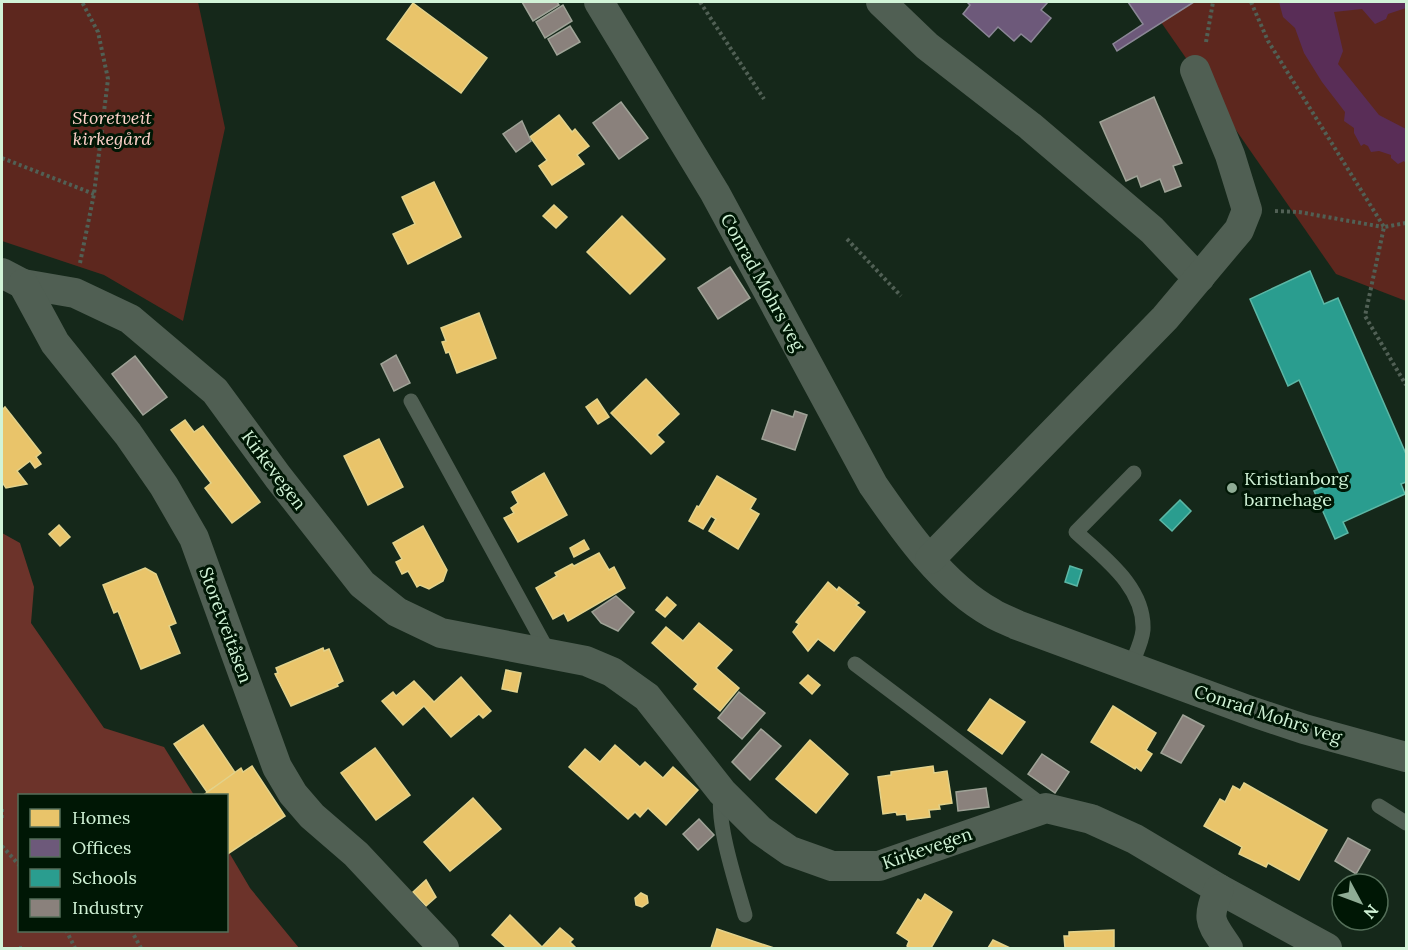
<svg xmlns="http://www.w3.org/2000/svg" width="1408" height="950" font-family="Lora,serif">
	<rect width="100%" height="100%" fill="#15281a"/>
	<g fill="#5d271e">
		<path d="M2,2H198L225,128L183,321L104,275L2,241Z"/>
		<path d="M1147,2H1406V301L1336,274Z"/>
	</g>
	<path fill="#6c332a" d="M2,533L20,543L34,587L31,623L104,728L164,747L194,795L20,796V930H226L227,849L250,888L299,948H2Z"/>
	<path fill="#592d57" d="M1279,2H1406V8L1388,14L1386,19L1375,24L1362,9L1334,12L1343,51L1338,64L1379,115L1406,129V164L1404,161L1398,164L1391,158V155L1379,151L1371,152L1368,146L1364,144L1361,146L1354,133V128L1344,121L1345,112L1322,82L1304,53L1295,28L1283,17Z"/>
	<g fill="#e9c46a" stroke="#e2d28b" stroke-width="1.5">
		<path d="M413,3L487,58L461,93L387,39Z"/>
		<path d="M559,115L572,132L575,129L589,146L577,155L584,164L552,185L539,166L547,160L530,137Z"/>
		<path d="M434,182L461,237L408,264L393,234L415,224L402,197Z"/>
		<path d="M554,205L567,217L556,228L543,216Z"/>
		<path d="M622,216L665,259L630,294L587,252Z"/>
		<path d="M479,313L496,358L457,373L449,352L446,353L442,342L446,341L441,328Z"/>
		<path d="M646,379L679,414L657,435L664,442L651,454L611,413Z"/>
		<path d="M597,399L609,417L598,424L586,407Z"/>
		<path d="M5,407L41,453L36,457L41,464L35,468L30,461L17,471L27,484L6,488L2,482V410Z"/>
		<path d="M185,420L194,432L203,426L260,502L232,523L205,488L211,483L171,430Z"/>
		<path d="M379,439L403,487L368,505L344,456Z"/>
		<path d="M544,473L567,515L518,542L504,518L514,513L511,508L518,503L512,492Z"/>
		<path d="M717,476L756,499L750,509L759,514L738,549L709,531L716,519L711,516L703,529L689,521L697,506L699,507Z"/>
		<path d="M59,525L70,537L60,546L49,534Z"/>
		<path d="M423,526L447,570L443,581L429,589L420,585L417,587L408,571L402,574L396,562L402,559L393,543Z"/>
		<path d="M584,540L589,549L574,557L570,548Z"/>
		<path d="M599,553L609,570L614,567L625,588L568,621L564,613L553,619L536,588L557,576L555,573L572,564L574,566Z"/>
		<path d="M145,568L156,574L176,623L169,626L180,653L141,669L118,611L114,613L103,585Z"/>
		<path d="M828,582L837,590L839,587L859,603L856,605L865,612L834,651L818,639L808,651L793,632L799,624L796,622Z"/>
		<path d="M667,597L676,605L665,617L656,610Z"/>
		<path d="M699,623L732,650L716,668L739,688L720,711L694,689L698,684L652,643L666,627L683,641Z"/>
		<path d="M323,648L324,651L329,649L343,681L337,684L338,686L291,706L275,674L278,673L276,668Z"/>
		<path d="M506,670L521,673L517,692L502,689Z"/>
		<path d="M808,675L820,685L812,694L800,683Z"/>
		<path d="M461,677L491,711L483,718L479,714L451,737L424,706L403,725L382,701L393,692L396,696L414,681L434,702Z"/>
		<path d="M990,699L1025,722L1002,754L968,730Z"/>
		<path d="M1113,706L1156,733L1146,750L1152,754L1141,771L1136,767L1135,769L1091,742Z"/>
		<path d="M203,725L236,774L207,792L174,744Z"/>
		<path d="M810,740L848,774L816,813L776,779Z"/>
		<path d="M615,745L640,767L645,762L663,778L673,767L698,790L666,825L648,808L640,817L635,812L628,819L569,767L585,749L600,762Z"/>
		<path d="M375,748L410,795L376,820L341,773Z"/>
		<path d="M252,766L285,816L226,855V796H202L241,768L243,772Z"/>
		<path d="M933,766L934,773L947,771L952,803L939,805L940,809L929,810L930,817L907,820L906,814L897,815L896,812L883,814L878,777L891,775V772Z"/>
		<path d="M1244,783L1327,830L1299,880L1268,863L1266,867L1239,854L1242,847L1204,826L1220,799L1225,802L1233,786L1240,790Z"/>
		<path d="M473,798L501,829L450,871L424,842Z"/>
		<path d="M426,880L436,897L426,906L413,892Z"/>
		<path d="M641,893L647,896L648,903L642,907L636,905L635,898Z"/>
		<path d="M925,894L952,912L931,948H910L907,946L909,941L897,933L918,899L921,901Z"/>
		<path d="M510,915L542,947L560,928L573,939L570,942L576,948H507L492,935Z"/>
		<path d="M717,929L774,948H711Z"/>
		<path d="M1114,930V948H1065L1064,936H1069V932Z"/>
		<path d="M993,940L1010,948H988Z"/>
	</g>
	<g fill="#6d597a" stroke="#8b8796" stroke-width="1.5">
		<path d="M967,2H1048L1041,10L1051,18L1031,42L1021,34L1014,41L998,27L989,37L963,14L970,5Z"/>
		<path d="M1128,2H1194L1117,51L1113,44L1143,24Z"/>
	</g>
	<g fill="#2a9d8f" stroke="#5cb7a5" stroke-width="1.5">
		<path d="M1310,271L1324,304L1338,298L1406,454V482L1401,484L1405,494L1343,522L1348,533L1335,539L1314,491L1342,479L1299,380L1288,386L1250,299Z"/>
		<path d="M1180,500L1191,511L1172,531L1160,520Z"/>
		<path d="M1070,566L1082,570L1077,586L1065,582Z"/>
	</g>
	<g fill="#8a817c" stroke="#9fa397" stroke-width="1.5">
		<path d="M522,2H557L559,5L533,21Z"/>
		<path d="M563,5L572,21L545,38L536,22Z"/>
		<path d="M570,26L580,42L557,55L548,39Z"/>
		<path d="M1154,97L1182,163L1173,166L1181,186L1165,192L1160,179L1141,187L1137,176L1126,181L1100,122Z"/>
		<path d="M621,102L648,138L619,159L593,123Z"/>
		<path d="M522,121L531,141L516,152L503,134Z"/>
		<path d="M730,267L750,298L718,319L698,288Z"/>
		<path d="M396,355L410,383L394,391L381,364Z"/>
		<path d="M135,356L167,397L143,415L112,374Z"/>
		<path d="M772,410L793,417L795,411L807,415L795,450L762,439Z"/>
		<path d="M616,596L634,612L618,631L601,623L592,612Z"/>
		<path d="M739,692L765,713L742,739L718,718Z"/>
		<path d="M1183,715L1204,726L1181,763L1161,753Z"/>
		<path d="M761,729L781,746L750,780L732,762Z"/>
		<path d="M1042,754L1069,772L1055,793L1028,774Z"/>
		<path d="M986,788L989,807L958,811L956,792Z"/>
		<path d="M699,819L714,835L698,850L683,834Z"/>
		<path d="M1348,838L1370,850L1356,874L1335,861Z"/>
	</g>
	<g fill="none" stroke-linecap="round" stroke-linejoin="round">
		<g stroke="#516055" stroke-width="4" stroke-dasharray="3 3" stroke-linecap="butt">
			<path d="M700,2L764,99"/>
			<path d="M1251,2L1268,41L1384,227"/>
			<path d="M1206,42L1213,2"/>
			<path d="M2,158L94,194"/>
			<path d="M1275,211L1299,212L1383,227"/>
			<path d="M1406,223L1384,227L1365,316L1406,385"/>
			<path d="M847,239L901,296"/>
			<path d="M80,263L94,194L108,79L98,32L82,2"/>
			<path d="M2,809V821"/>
			<path d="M2,846L20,866"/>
			<path d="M66,930L75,948"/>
			<path d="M131,930L141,948"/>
			<path d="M19,948H24"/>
		</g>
		<g stroke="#505f53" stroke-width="15">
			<path d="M411,401L550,655"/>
			<path d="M855,664L1046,808"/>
			<path d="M1131,666C1135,655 1142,642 1143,630C1145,587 1104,558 1076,532L1134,473"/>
			<path d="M722,792C714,818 737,886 745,915"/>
			<path d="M1379,806L1406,823"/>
		</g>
		<g stroke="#505f53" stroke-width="30">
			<path d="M599,2L715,193L873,485C904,530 943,586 992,613C1000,618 1009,621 1017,625L1253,712L1304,729L1406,757"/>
			<path d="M881,2L927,46L1030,126L1152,230L1187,267L1200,277"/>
			<path d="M2,273L23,284L75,293L130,319L215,391L278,477L362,584L397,612L441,633L586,661L612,672L647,697L722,792L760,830L790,851L832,866H879L1046,808L1091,819L1135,839L1219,889L1327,948"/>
			<path d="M23,284L55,343L128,434L164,486L194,538L277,767L293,794L312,816L356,854L444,948"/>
			<path d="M930,559L1165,318L1239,230L1247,210L1230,155L1195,70"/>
			<path d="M1219,889C1206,921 1210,921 1228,948"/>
		</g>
	</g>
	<circle fill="#8fac95" stroke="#001705" stroke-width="2" cx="1232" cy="488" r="6"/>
	<g text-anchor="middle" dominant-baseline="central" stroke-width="6" stroke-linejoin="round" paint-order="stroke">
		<g font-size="18" font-style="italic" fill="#fdd1c9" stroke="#001705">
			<text x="112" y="117">Storetveit<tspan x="112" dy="21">kirkegård</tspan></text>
		</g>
		<g font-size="18" fill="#d1f3d7" stroke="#001705">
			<text transform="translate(763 282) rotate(61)">Conrad Mohrs veg</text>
			<text transform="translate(274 470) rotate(53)">Kirkevegen</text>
			<text transform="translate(226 625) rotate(70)">Storetveitåsen</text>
			<text transform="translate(1268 714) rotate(18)">Conrad Mohrs veg</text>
			<text transform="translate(927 848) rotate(-19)">Kirkevegen</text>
		</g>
		<g font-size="18" fill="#d1f3d7" stroke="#001705" text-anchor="start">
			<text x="1244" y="478">Kristianborg<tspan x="1244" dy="21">barnehage</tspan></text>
		</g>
	</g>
	<rect width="1408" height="950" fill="none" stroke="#d1f3d7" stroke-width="6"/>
	<rect x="18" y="794" width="210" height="138" fill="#001705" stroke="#546f59" stroke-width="1.5"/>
	<rect x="30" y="809" width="30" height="18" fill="#e9c46a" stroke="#546f59" stroke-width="1.5"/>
	<text x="72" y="824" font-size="18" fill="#d1f3d7">Homes</text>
	<rect x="30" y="839" width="30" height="18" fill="#6d597a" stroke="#546f59" stroke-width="1.5"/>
	<text x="72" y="854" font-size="18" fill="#d1f3d7">Offices</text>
	<rect x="30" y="869" width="30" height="18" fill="#2a9d8f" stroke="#546f59" stroke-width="1.5"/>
	<text x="72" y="884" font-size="18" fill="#d1f3d7">Schools</text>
	<rect x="30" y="899" width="30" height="18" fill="#8a817c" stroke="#546f59" stroke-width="1.5"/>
	<text x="72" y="914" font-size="18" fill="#d1f3d7">Industry</text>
	<g transform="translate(1360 902) rotate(131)"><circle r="28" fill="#001705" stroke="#546f59" stroke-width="1.5"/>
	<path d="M0-4.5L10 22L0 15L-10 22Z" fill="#8fac95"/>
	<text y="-9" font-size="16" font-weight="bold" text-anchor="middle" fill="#d1f3d7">N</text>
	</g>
</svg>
